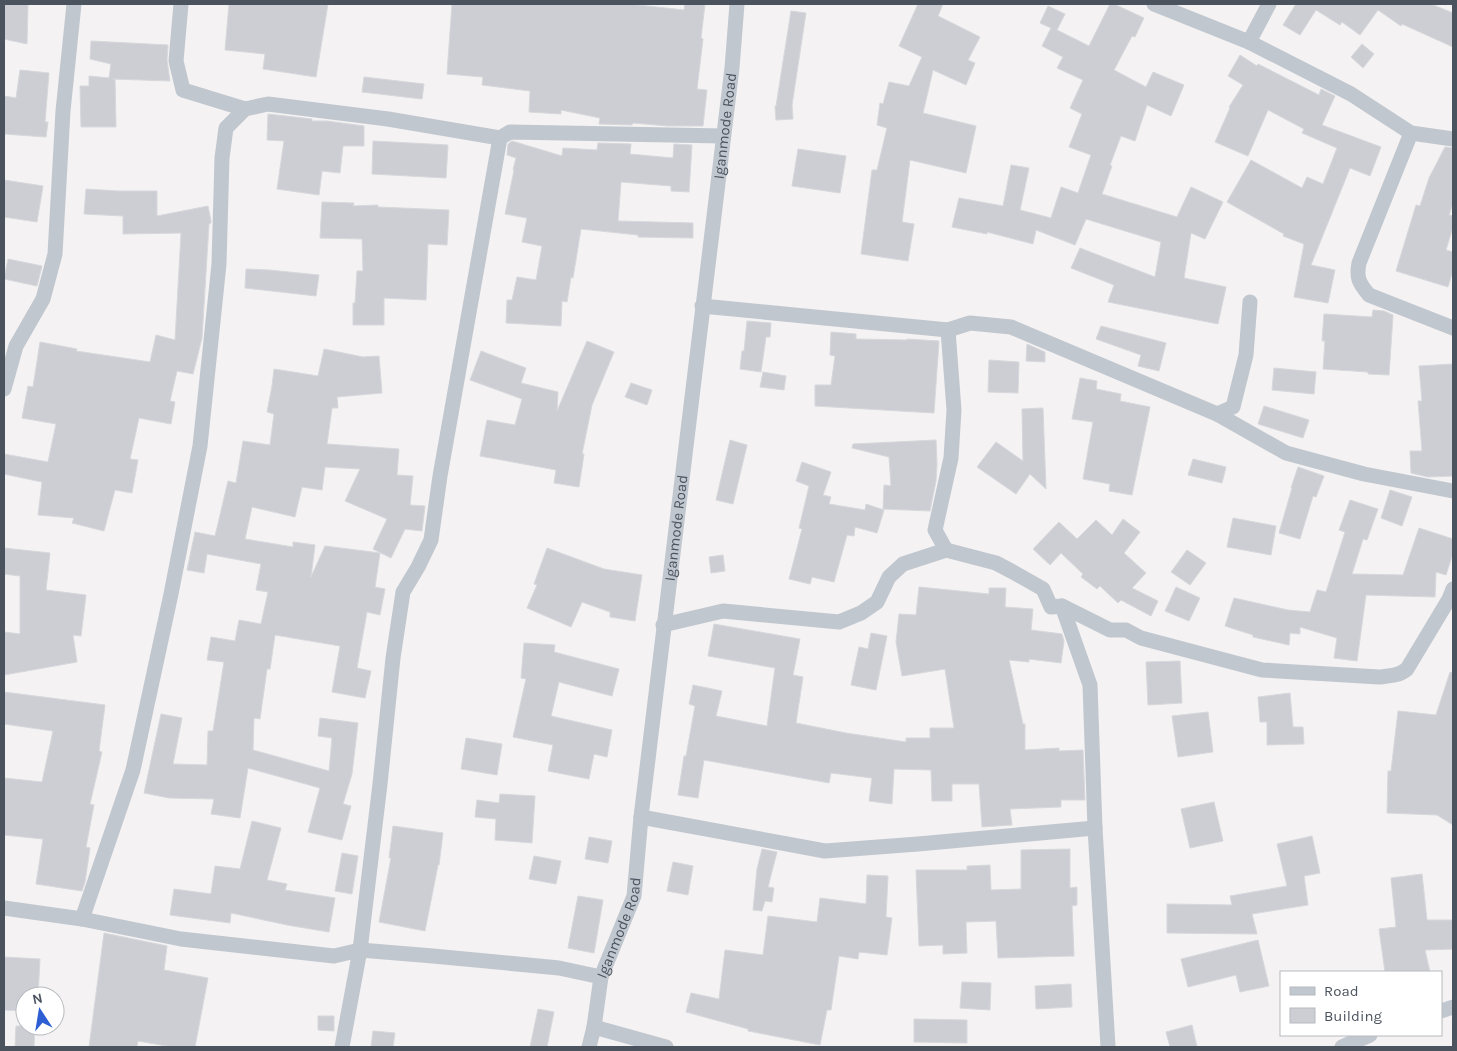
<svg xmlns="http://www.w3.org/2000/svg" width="1457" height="1051" font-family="Karla,sans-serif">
	<rect width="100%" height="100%" fill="#f4f2f2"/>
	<g fill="#ccced4" stroke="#d7d8dc">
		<path d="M4,4H28L27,44L4,39Z"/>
		<path d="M229,4H328L316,77L263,69L265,54L225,50Z"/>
		<path d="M452,4H629L684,10L685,4H705L701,38L703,39L697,89L707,90L703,126H668L633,123L632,125L599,124L600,118L561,110V114L529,112L530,91L482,85L483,77L447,74Z"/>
		<path d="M918,4H943L938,16L980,37L968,60L975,63L966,85L933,70L923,113L976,126L966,173L910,160L902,222L914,224L908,261L861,254L872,170H877L887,128L877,125L880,103L883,104L889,82L909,86L922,57L899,46Z"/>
		<path d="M1110,4H1114L1144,18L1135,37L1132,36L1114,70L1146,87L1153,72L1184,85L1171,116L1147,105L1135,141L1121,136L1110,165L1112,166L1102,194L1177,217L1191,187L1223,202L1205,239L1191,233L1184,278L1226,287L1218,324L1108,302L1114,285L1071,268L1080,248L1155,277L1161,242L1086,219L1075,245L1036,230L1033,244L987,232V234L952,227L959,198L1003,206L1011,165L1029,168L1020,210L1051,218L1061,187L1078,193L1091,155L1069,147L1082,114L1070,108L1083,80L1057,68L1063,57L1042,46L1051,28L1040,23L1048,6L1065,14L1057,30L1089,46Z"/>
		<path d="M1296,4H1431L1453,13V47L1402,24L1401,26L1378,10L1360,35L1342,22L1340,25L1316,10L1300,35L1283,25Z"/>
		<path d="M791,11L806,13L792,105L793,119L776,120L775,106H776Z"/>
		<path d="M91,41L168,45L167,60L170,81L113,79H115L116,127H81L80,86H89V76L109,78L111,64L90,59Z"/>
		<path d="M1362,44L1374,54L1363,68L1351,57Z"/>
		<path d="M1240,55L1257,66L1258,64L1319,95L1321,89L1335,96L1322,125L1381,147L1370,176L1350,168L1311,265L1335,270L1328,303L1294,297L1304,244L1283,236L1284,234L1227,202L1251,160L1302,188L1307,177L1323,184L1337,148L1302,133L1304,129L1268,110L1248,156L1215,142L1230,108L1229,107L1243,85L1228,76Z"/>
		<path d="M20,70L49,73L45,122H48L46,137L4,134V96L16,98Z"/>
		<path d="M364,77L424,84L422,99L362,92Z"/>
		<path d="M268,114L312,119V121H327L364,126V146H343L340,173L322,171L319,195L277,189L284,141L267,140Z"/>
		<path d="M373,141L448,145L446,178L372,174Z"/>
		<path d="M512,141L562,156L563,148L597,150L598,143L631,144L630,154L673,158L674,144L692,145L689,192L671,191V186L621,182L618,221L693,223V238L638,237V235L581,229L573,278L571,277L567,302L562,301L561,326L506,323L507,300H512L517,277L536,280L542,246L522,242L527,218L505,214L514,170H513L516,158L507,155L508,144Z"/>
		<path d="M1445,147L1453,148V203L1449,215L1453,216V227L1446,250L1453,252V270L1448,287L1396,271L1416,205L1420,206L1429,178Z"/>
		<path d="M798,149L846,156L840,193L792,186Z"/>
		<path d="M4,180L43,186L37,222L4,217Z"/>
		<path d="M86,189L118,191H157V216L208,206L211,221V223L209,224L202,338L193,374L177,371L170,401L175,402L171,424L139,418L130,459L138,460L132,493L115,490L104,531L72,523L74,518L38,515L42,482L4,474V454L48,462L56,424L22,418L28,386L33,387L40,342L77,349L76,351L150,362L156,335L175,340L181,233L123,234V216L84,214Z"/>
		<path d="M322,202L354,203L353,206L378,205V207L449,210L447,245L428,244L426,300L384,298V325H353V303H355L357,271H363L362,239L320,238Z"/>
		<path d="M8,259L42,266L37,286L4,279Z"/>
		<path d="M246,269L269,270L319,275L316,296L245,288Z"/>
		<path d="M1373,310L1384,311L1393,315L1389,375L1368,374V372L1323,369L1325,341H1322L1324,314L1372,317Z"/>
		<path d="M747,321L771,323L770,337H766L761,372L740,369L742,351H744Z"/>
		<path d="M1101,326L1166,343L1159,371L1138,366L1141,355L1096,339Z"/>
		<path d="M831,332L856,334V339L907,340V339L939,341L934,413L815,406V385H831L835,356L830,355Z"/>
		<path d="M587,341L614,352L592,405L582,454H584L579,487L554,483L556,470L480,456L487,420L515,425L522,399L470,380L481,351L526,368L521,383L558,392L557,411Z"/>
		<path d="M1027,344L1045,352V362L1026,361Z"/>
		<path d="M324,349L363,357L379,356L382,393L337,397L338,408H332L327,444L399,449L397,475L413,476L410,505L425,506L422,531L405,529L391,558L373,549L387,519L345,501L360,469L325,467L322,490L302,487L295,517L252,507L245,539L293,547V542L315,545L311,577L325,546L380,553L375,587L385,589L380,615L367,612L357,668L371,671L365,698L332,692L340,646L275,635L270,669H267L260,719L254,718L253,750L329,771L332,738L318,736L320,718L358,723L352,774L343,804L351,806L342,840L308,832L320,788L248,768L240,818L211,814L214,799L169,798L144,793L161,714L182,718L173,764L207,765L208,731H213L224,662L207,660L211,637L235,641L239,620L261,624L268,592L256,590L261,564L207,554L204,573L187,570L195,532L215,536L228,481L236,483L243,441L270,445L274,414L267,412L272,386L274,369L318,376Z"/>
		<path d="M989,360L1019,362L1018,393L988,392Z"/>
		<path d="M1453,364V476L1428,477L1411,473L1410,451H1422L1418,401H1422L1419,366Z"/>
		<path d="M1274,368L1316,372L1314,394L1272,390Z"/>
		<path d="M763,372L786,376L784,390L760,387Z"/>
		<path d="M1080,378L1097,381L1096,389L1121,394L1120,401L1150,407L1132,495L1109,491L1110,484L1083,479L1093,422L1072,419Z"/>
		<path d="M631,383L652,390L647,405L625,397Z"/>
		<path d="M1264,406L1309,420L1303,438L1258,424Z"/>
		<path d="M1043,408L1046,489L1030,474L1016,494L977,467L996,442L1023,461L1022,409Z"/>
		<path d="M730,440L747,445L733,504L716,500Z"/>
		<path d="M936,440L937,464L936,481L930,511L883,509L884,485L891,486L889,457L852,448L853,444Z"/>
		<path d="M1193,459L1226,467L1222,483L1188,475Z"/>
		<path d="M802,462L831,472L823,495L831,497L829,504L865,510L866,504L884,510L877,533L855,527L854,536L847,535L834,582L812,577L810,584L789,579L802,529L799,528L809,486L796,481Z"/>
		<path d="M1298,467L1324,476L1316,497L1313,496L1300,539L1279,533L1292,488H1291Z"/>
		<path d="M1390,490L1412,497L1402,526L1381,518Z"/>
		<path d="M1350,500L1378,509L1367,540L1363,539L1352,574L1403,575L1419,528L1453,539V553L1446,575L1436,572L1435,597L1366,595L1357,661L1334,658L1337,638L1300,627V634L1290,633L1289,645L1253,637V635L1225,626L1234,598L1288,610L1310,612L1317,590L1326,592L1345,532L1339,530Z"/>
		<path d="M1233,518L1276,526L1271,555L1227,547Z"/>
		<path d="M1123,519L1140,532L1124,553L1146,573L1132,588L1158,601L1151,616L1121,600L1118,603L1100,586L1097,589L1081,577L1083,574L1061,553L1050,565L1033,549L1059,522L1077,539L1096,520L1112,535Z"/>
		<path d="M4,548L50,553L46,590L86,595L81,636L73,635L77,662L4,675V632L20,634V576L4,574Z"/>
		<path d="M547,548L604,569L642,575L635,621L610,617V612L582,602L571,627L527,608L537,585L534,584Z"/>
		<path d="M1187,550L1206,563L1190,585L1171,572Z"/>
		<path d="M723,555L725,571L711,573L709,557Z"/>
		<path d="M919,587L989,594V588H1006L1005,607L1033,609L1031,630L1062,634L1064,641L1061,663L1029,659V662L1009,660L1023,724H1025V750L1059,748V751L1083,750L1085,800H1061V807L1010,809L1012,825L982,827L979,784H952V801H932L931,770L894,769L892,804L869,801L872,778L831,773L829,783L704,760L698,798L678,795L684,756H686L695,706L689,704L693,685L722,691L716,716L767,726L775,668L708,656L714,624L800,639L793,675L803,677L796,723L846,733L906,742V738H930V728H954L945,669L902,676L896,642L899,614L916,615Z"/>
		<path d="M1176,587L1200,598L1189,621L1165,611Z"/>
		<path d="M871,633L887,636L876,690L851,685L859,647L868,649Z"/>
		<path d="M524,643L555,645L554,652L619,669L612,696L559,682L551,716L612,730L607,757L594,754L589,779L548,771L553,745L513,737L526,679L521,678Z"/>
		<path d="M1180,661L1182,703L1148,705L1146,662Z"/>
		<path d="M1450,672L1453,673V825L1437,815L1387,813L1388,771H1391L1398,711L1436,715Z"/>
		<path d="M4,692L105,705L99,751L102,752L90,804L94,805L86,847L90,848L85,882L82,891L36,884L43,839L4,835V778L42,782L53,731L4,724Z"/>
		<path d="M1290,693L1293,727H1303L1304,744L1267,745V722H1260L1258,697Z"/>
		<path d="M1208,712L1213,752L1178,757L1172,716Z"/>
		<path d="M466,738L502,744L497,775L461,769Z"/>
		<path d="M500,794L535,796L532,843L495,840L496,819L475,817L477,800L499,803Z"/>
		<path d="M1214,802L1223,841L1190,848L1181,809Z"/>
		<path d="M252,821L281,828L267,880L287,884L285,890L335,898L329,932L287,925L231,913L230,923L170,915L174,889L211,894L215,866L240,869Z"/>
		<path d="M393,826L443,833L439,865H438L425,931L379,922L391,858H389Z"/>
		<path d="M1312,836L1320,873L1304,876L1308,905L1252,914L1257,934L1167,933V904L1232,905L1230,896L1287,886L1277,844Z"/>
		<path d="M589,837L612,841L608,863L585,859Z"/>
		<path d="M762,849L777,852L768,887L774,888L772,902L765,901L762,911L753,910L757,869Z"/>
		<path d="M1070,849V888L1077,887V905L1072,906L1074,956L998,958L996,921L966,922L967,953L943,954V945L919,946L916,870H967V866L990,865L991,890L1021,889V850Z"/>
		<path d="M342,853L358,856L352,894L335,891Z"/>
		<path d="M534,856L561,861L556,884L529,879Z"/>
		<path d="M673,862L693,866L688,895L667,891Z"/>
		<path d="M1422,874L1427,920H1453V949L1425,950L1430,972H1385L1379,929L1396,927L1391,878Z"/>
		<path d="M867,875L888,876L886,917L892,918L887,955L859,952L858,959L839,956L831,1010H827L820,1045L748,1031V1029L686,1012L691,993L719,999L725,950L763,955L768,916L817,922L820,898L866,904Z"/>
		<path d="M578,896L603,900L594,953L568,948Z"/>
		<path d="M104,933L167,946L164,970L208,978L195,1047H172L138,1041L137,1047H89Z"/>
		<path d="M1258,940L1269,986L1240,992L1236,975L1188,987L1181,959Z"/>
		<path d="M4,957L40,959L38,996H25V1011L4,1010Z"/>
		<path d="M962,982L991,983L990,1010L960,1008Z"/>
		<path d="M1071,984L1072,1007L1036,1009L1035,986Z"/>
		<path d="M538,1009L554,1012L547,1047H530Z"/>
		<path d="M318,1016H334V1031L318,1030Z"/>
		<path d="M914,1019L967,1020V1043L914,1042Z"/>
		<path d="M1192,1025L1197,1047H1170L1166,1032Z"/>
		<path d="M16,1026H35L34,1047H15Z"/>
		<path d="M373,1031L395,1033L393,1047H371Z"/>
	</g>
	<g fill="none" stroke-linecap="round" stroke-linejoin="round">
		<g stroke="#c1c7cf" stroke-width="15">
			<path d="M181,4L176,61L183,90L245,109"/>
			<path d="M1154,4L1249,42L1351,94L1411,133L1453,139"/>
			<path d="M1249,42L1269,4"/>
			<path d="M1411,133L1359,263C1356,278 1359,283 1369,295L1453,328"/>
			<path d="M702,306L948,330L970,323L1011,327L1217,414L1286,453L1364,474L1453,491"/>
			<path d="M4,389L16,346L43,299L55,254L63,111L74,4"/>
			<path d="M1217,414L1233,407L1246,355L1250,302"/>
			<path d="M946,550L935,530L951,458L954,410L948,330"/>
			<path d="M1062,606L1090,685L1095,828L1108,1047"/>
			<path d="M663,625L723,611L839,622L861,613L877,602L889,577L903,564L946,550L996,563L1013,572L1043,589L1051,607L1062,606L1110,630H1126L1141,638L1262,670L1379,677C1389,676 1399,676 1407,669L1449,599L1453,589"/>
			<path d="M641,817L825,851L918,844L1095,828"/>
			<path d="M4,908L82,919L181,939L334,956L360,950L433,956L559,968L601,977"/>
			<path d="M82,919L133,770L171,594L200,446L219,264L222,158L226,128L245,109L268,104L388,119L500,138L510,132L723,136"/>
			<path d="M1441,1011L1453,1007"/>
			<path d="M594,1027L666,1047"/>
			<path d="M342,1047L360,950L380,784L393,658L403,592L418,567L431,540L440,476L500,138"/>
			<path id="s1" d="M589,1047L594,1027L601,977L634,896L641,817L732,68L737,4"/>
			<path d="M1342,1047L1370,1035"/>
		</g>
	</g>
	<g text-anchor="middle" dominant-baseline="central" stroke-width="4" stroke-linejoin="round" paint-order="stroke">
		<g font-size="15" fill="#4b535e" stroke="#fff">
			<text stroke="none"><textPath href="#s1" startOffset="934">Iganmode Road</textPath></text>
			<text stroke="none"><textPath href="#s1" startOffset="529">Iganmode Road</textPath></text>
			<text stroke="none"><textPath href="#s1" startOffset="124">Iganmode Road</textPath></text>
		</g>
	</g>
	<rect width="1457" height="1051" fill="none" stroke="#4b535e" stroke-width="10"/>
	<rect x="1280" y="971" width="162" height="65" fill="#ffffff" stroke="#b7babf"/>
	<rect x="1290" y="987" width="25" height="8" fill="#c1c7cf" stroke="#b7babf"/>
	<text x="1324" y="996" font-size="15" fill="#4b535e">Road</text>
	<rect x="1290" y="1008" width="25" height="15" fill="#ccced4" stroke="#b7babf"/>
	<text x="1324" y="1021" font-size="15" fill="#4b535e">Building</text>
	<g transform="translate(40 1011) rotate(348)"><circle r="24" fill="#ffffff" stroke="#b7babf"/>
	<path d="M0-4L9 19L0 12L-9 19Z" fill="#2d5ed4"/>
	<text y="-8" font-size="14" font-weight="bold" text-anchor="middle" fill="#4b535e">N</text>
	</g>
</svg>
